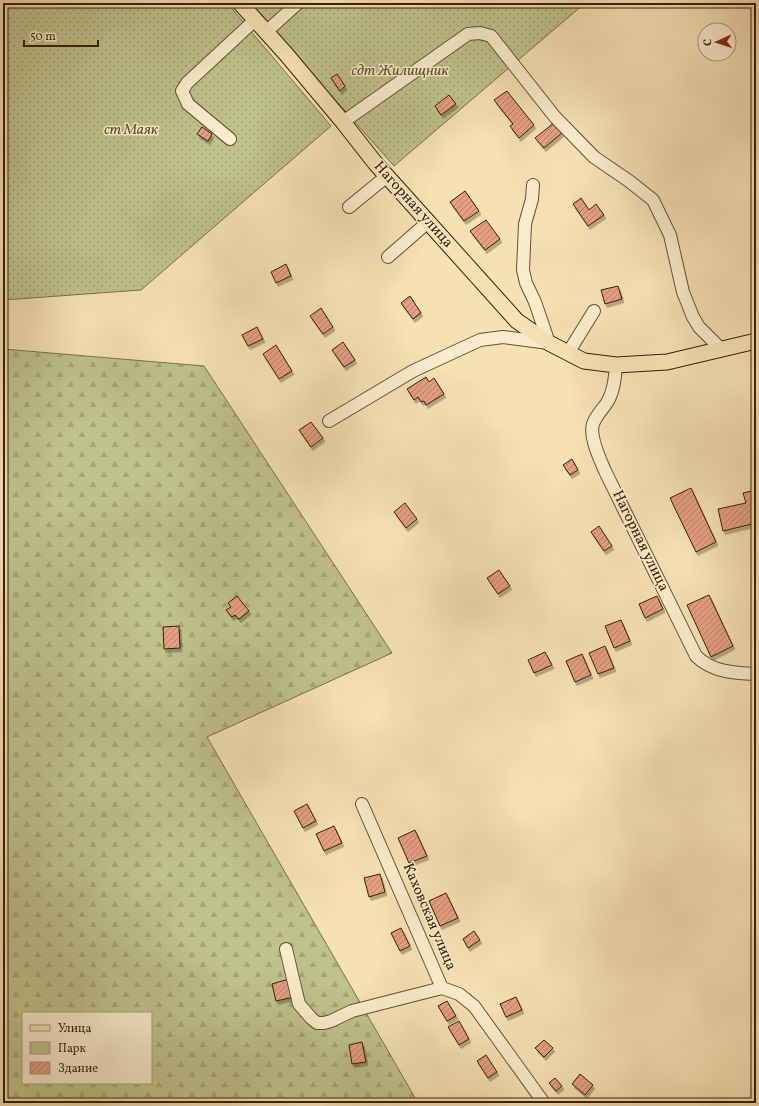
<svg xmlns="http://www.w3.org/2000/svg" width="759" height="1106" font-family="Vollkorn,serif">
	<defs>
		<pattern id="green-dots" width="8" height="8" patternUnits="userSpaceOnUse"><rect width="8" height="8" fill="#bfc28a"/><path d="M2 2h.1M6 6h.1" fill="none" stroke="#a5a675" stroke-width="1.8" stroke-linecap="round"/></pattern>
		<pattern id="forest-firs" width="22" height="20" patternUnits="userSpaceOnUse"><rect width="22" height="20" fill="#bfc28a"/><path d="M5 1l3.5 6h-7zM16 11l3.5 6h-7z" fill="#a5a675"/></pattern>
		<pattern id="building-hatch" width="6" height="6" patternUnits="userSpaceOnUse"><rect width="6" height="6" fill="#e69f82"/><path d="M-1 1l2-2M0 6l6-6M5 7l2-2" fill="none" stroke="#bb8168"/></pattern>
		<filter id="shadow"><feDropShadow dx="2" dy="3.5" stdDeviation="0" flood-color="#0004"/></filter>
	</defs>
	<rect width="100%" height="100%" fill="#f6e1b2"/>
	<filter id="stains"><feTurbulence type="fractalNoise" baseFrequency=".005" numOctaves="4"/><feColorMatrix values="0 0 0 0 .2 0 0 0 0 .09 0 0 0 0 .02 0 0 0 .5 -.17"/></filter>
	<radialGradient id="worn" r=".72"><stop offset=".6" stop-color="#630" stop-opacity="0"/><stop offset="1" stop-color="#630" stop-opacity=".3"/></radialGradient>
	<g fill="url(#green-dots)" stroke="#7c7047">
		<path d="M3,3H227L331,126L141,290L3,300Z"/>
		<path d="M249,3H585L394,166Z"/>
	</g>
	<path fill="url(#forest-firs)" stroke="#7c7047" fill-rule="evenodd" d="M3,349L204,366L392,653L207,737L418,1103H3ZM23,1013H151V1083H23Z"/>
	<g fill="url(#building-hatch)" stroke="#381e04" filter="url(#shadow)">
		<path d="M337,74L345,86L340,91L331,78Z"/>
		<path d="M507,91L534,125L519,138L510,126L513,124L494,100Z"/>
		<path d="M449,95L456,104L441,115L435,106Z"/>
		<path d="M555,122L563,132L544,148L535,138Z"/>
		<path d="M202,127L212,134L208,141L197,134Z"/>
		<path d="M465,191L479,211L464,221L450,202Z"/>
		<path d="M581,198L589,210L596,204L604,215L588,226L573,204Z"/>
		<path d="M486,220L500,239L485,250L470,231Z"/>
		<path d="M286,264L291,276L276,283L271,272Z"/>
		<path d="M618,286L622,299L605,304L601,290Z"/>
		<path d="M410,296L421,313L413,319L401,303Z"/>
		<path d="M321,308L333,327L323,334L310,316Z"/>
		<path d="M257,327L263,339L248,346L242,335Z"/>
		<path d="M343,342L355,360L344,367L332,350Z"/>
		<path d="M276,345L292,371L279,379L263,354Z"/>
		<path d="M426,377L429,382L434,378L444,394L426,405L424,401L421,402L418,397L414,400L407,389Z"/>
		<path d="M311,422L323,438L311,447L299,430Z"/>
		<path d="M572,459L578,470L570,475L563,465Z"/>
		<path d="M691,488L716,542L696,552L670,498Z"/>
		<path d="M756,490V523L723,531L718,509L746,503L743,493Z"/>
		<path d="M405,503L417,519L406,528L394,512Z"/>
		<path d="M599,526L612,546L604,551L591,532Z"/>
		<path d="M499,570L510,586L498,594L487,578Z"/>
		<path d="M709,595L733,646L711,657L687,605Z"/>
		<path d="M237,596L249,611L239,619L235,615L232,617L226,610L231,607L228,603Z"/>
		<path d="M657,596L663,609L645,618L639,604Z"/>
		<path d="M621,620L630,641L614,648L605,626Z"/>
		<path d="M179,626L180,648L164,649L163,627Z"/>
		<path d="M605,646L614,668L598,674L589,653Z"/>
		<path d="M545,652L552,665L534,673L528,660Z"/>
		<path d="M582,654L591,675L575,682L566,661Z"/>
		<path d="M307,804L316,821L303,828L294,811Z"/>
		<path d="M334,826L342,843L324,851L316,834Z"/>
		<path d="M415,830L427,856L409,863L398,838Z"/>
		<path d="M380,874L385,892L369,897L364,878Z"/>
		<path d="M446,893L458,918L440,926L429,901Z"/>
		<path d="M401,928L410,946L400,951L391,933Z"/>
		<path d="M474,931L480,940L468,948L463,939Z"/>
		<path d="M289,979L294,997L276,1001L272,984Z"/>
		<path d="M516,997L522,1010L506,1017L500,1004Z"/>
		<path d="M447,1001L456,1016L447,1021L438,1006Z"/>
		<path d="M459,1021L469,1039L459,1045L448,1027Z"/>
		<path d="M544,1040L553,1048L544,1057L535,1048Z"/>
		<path d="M362,1042L366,1062L352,1064L349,1045Z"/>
		<path d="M486,1055L497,1072L488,1078L477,1061Z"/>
		<path d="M580,1074L593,1085L585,1095L572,1084Z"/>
		<path d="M555,1078L562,1086L556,1091L549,1083Z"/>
	</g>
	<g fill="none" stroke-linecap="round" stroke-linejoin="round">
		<g stroke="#684f30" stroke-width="14">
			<g id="minor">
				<path d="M266,32L298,3"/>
				<path d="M343,122L468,34L480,33L491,36L555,117L594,157L629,181L653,200L670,235L683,292L693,317L699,327L721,349"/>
				<path d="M230,139L188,104L182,91L187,83L255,20"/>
				<path d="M349,207L387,176"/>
				<path d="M388,257L428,222"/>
				<path d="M568,353L594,311"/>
				<path d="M616,365C615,377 614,390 608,401C604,408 596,415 593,424C589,437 600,459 605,471L696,656C712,672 734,673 756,674"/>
				<path d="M329,421L413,371L480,340L503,337L549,343L535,302L526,283L523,270L525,224L532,199L533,185"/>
				<path d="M362,804L442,988L459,994L474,1006L544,1103"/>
				<path d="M286,949L299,1004L311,1018L317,1023H324L331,1021L352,1011L442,988"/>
			</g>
		</g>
		<g stroke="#381e04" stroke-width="17">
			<path id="major" d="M240,3L286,54L343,122L376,164L517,321L549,343L584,361L616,365L667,362L756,341"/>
		</g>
		<use href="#minor" stroke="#f9eccd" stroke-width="12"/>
		<use href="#major" stroke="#f6e1b2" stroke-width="15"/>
	</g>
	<g text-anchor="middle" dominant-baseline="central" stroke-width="3" stroke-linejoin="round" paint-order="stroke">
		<g font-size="15" font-style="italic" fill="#604f2c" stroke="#f9eccd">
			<text x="400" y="71">сдт Жилищник</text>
			<text x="131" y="130">ст Маяк</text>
		</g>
		<g font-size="15" fill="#381e04" stroke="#f9eccd">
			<text transform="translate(413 205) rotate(48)">Нагорная улица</text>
			<text transform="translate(640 541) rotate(64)">Нагорная улица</text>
			<text transform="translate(429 917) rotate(67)">Каховская улица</text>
		</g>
	</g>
	<rect width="759" height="1106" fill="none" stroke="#f6e1b2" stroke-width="16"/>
	<rect x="4" y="4" width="751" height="1098" fill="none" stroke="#381e04" stroke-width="2"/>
	<rect x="8" y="8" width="743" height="1090" fill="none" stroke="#381e04"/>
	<rect x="22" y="1012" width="130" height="72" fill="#f9eccd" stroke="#ac9a7d"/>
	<rect x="30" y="1025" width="20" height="6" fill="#f6e1b2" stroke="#ac9a7d"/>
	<text x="58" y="1032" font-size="12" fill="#381e04">Улица</text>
	<rect x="30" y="1042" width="20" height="12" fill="#bfc28a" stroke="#ac9a7d"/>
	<text x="58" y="1052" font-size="12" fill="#381e04">Парк</text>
	<rect x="30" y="1062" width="20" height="12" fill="url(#building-hatch)" stroke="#ac9a7d"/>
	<text x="58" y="1072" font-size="12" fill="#381e04">Здание</text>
	<g transform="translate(717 42) rotate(267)"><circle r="19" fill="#f9eccd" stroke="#ac9a7d"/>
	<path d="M0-3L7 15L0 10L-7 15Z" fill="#8f2418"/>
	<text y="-6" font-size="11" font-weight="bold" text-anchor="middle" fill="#381e04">С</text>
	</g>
	<path d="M24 40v6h74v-6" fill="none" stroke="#381e04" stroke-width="2"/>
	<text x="30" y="40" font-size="12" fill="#381e04" stroke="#f9eccd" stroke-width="3" paint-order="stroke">50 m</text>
	<rect width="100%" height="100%" filter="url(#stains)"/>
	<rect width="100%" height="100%" fill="url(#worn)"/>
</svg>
